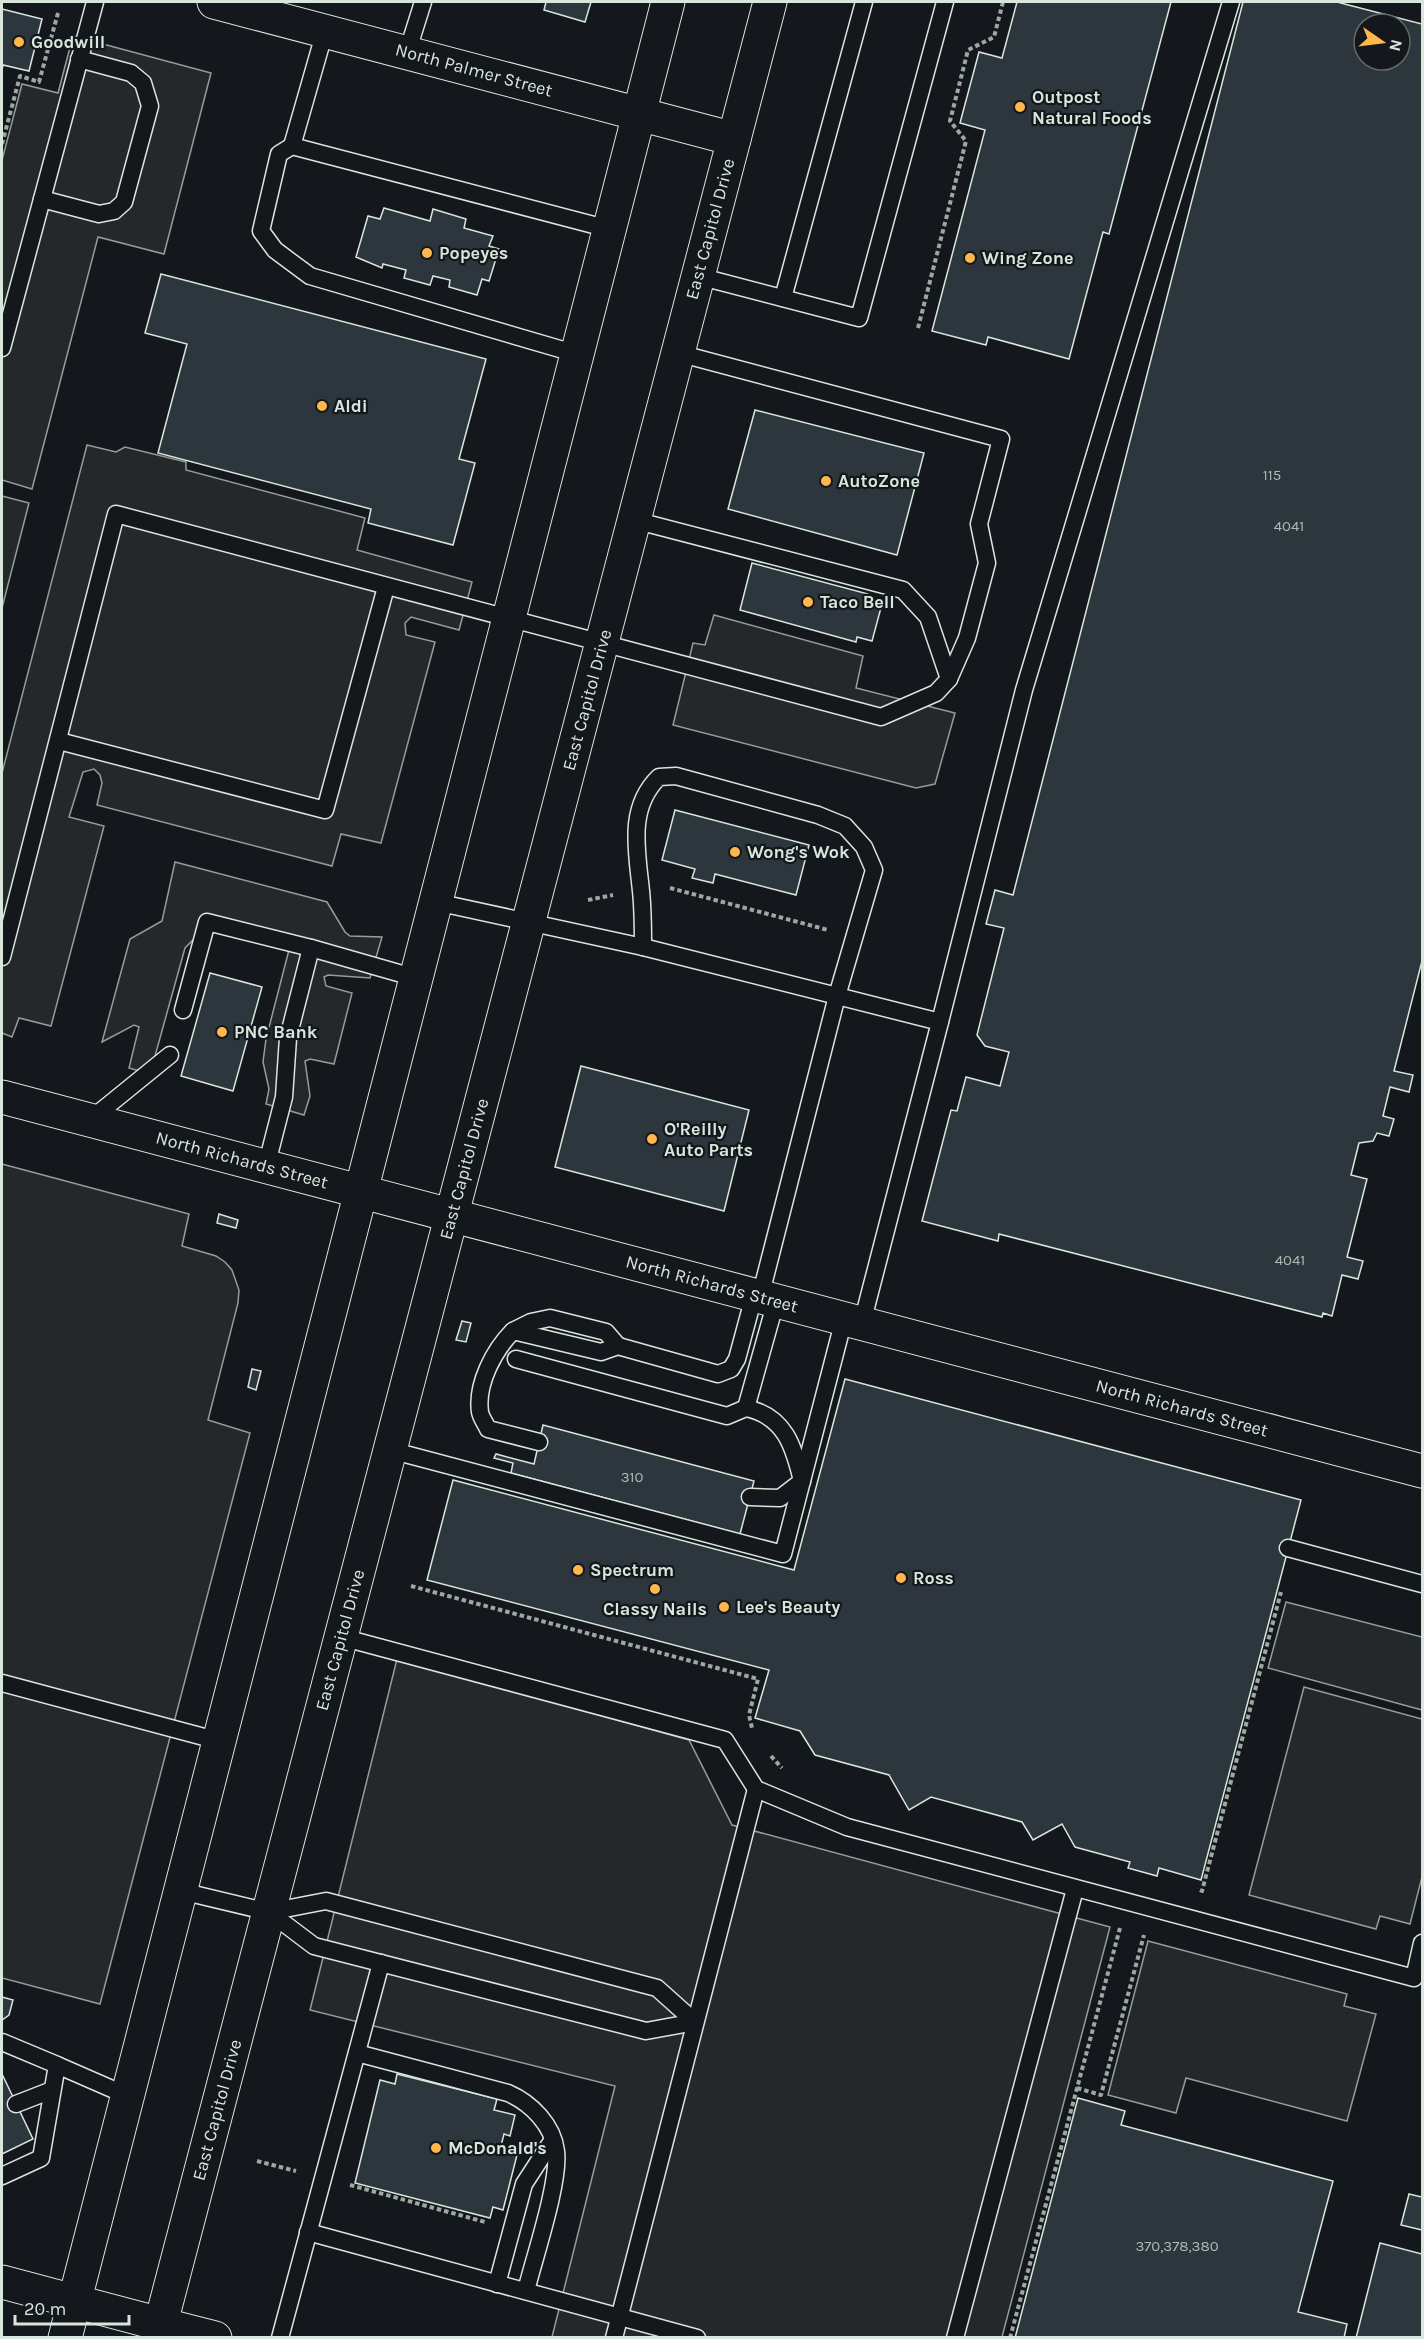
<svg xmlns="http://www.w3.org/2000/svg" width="1424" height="2339" font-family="Karla,sans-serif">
	<rect width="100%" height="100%" fill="#14181c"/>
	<g fill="#24282b" stroke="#939e99" stroke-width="1.5">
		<path d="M73,36L211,73L164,254L98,237L32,489L2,480V160L22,84L58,93Z"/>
		<path d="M87,445L116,452L125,447L186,462V470L365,518L357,550L472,582L459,630L411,617L405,623L406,635L435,642L381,843L341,834L332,866L97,805L102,783L100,775L94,769L83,772L69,817L104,826L51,1026L19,1018L12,1037L2,1033V773Z"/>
		<path d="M2,496L29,503L2,608Z"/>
		<path d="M714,615L863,656L856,688L955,713L935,784L916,788L673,725L693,643L705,645Z"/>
		<path d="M175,862L327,902L345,932L350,936L382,937L370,978L328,975L324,977L326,986L352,993L334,1064L310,1059L305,1061L310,1096L304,1115L266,1104L269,1089L263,1062L266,1039L290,946L218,928L201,932L185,948L150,1074L129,1068L139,1027L134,1025L102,1042L130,939L162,921Z"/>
		<path d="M2,1164L189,1214L182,1246L216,1256L225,1262L232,1270L239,1290L238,1303L208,1420L250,1433L100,2004L2,1978Z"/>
		<path d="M1286,1602L1422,1637V1710L1268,1668Z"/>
		<path d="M397,1659L689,1740L732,1825L1110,1927L1002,2337H552L615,2086L310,2010Z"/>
		<path d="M1304,1687L1422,1719V1877L1410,1924L1380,1916L1376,1929L1249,1895Z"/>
		<path d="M1148,1941L1347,1994L1344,2006L1376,2014L1347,2121L1186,2078L1176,2113L1108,2095Z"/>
	</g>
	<g fill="#2c363c" stroke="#d8e6dc" stroke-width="1.5" fill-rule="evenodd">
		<path d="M546,2H591L585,22L544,10Z"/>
		<path d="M1017,2H1171L1109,234L1103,232L1069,359L988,337L986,345L932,331L985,130L960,123L979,52L1002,58Z"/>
		<path d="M1243,2H1337L1422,24V961L1394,1071L1413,1075L1409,1092L1390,1087L1383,1116L1394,1119L1389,1136L1377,1133L1373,1141L1359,1143L1351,1175L1367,1179L1347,1257L1363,1261L1358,1279L1342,1275L1332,1316L1323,1313L1322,1317L999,1234L998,1241L922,1221L951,1110L957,1111L966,1077L1000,1086L1009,1052L985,1046L977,1035L1004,928L986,924L995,890L1013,895ZM1364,24H1400V60H1364Z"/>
		<path d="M2,9L42,19L29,71L3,65L2,70Z"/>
		<path d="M384,208L430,221L433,209L466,219L464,228L493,236L489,246L499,249L489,281L482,279L477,295L449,287L450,280L433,276L430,285L404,278L406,270L383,264L382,268L356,257L368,216L380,219Z"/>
		<path d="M161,274L486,359L459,459L475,463L453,545L368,523L371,509L158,453L187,344L145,333Z"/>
		<path d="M755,410L924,453L897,555L728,509Z"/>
		<path d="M752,563L868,594L867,600L882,604L872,641L857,637L856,642L740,610Z"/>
		<path d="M675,810L809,845L796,895L715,874L713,883L692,878L695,869L662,860Z"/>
		<path d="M210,973L262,987L233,1091L181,1076Z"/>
		<path d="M581,1066L749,1110L724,1211L555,1167Z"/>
		<path d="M219,1214L238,1220L236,1228L217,1223Z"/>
		<path d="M462,1321L471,1323L466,1342L456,1340Z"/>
		<path d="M252,1369L261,1371L256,1390L248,1387Z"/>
		<path d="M845,1379L1301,1500L1201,1880L1159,1868L1157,1876L1128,1868L1130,1862L1075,1847L1062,1824L1033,1840L1022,1822L931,1797L909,1810L889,1775L815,1755L800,1731L755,1718L769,1670L427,1580L453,1480L794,1570Z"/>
		<path d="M543,1425L754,1481L740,1534L511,1473L513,1463L494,1458L496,1454L534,1464Z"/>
		<path d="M2,1997L13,2000L9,2015L2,2020Z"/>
		<path d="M2,2074L33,2139L2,2154Z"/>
		<path d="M397,2074L497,2099L494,2110L515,2115L510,2136L504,2134L501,2146L518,2151L503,2210L493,2207L490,2218L355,2183L380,2080L395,2084Z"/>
		<path d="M1078,2098L1125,2111L1121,2125L1333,2181L1298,2312L1347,2324L1344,2338H1015Z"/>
		<path d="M1409,2194L1422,2197V2230L1401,2225Z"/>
		<path d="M1380,2243L1422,2254V2338H1356Z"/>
	</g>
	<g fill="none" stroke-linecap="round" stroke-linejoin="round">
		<g stroke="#d8e6dc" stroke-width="19">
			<g id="lane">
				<path d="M407,53L423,2"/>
				<path d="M292,146L325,31"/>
				<path d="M42,199L99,214L114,211L124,202L150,106L143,83L131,73L79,59"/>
				<path d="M698,276L859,318L945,2"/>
				<path d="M783,298L864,2"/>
				<path d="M2,348L95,2"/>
				<path d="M577,354L310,276L275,250L261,231L279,154L292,146L609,229"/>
				<path d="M634,520L903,590L928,617L949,679"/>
				<path d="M59,741L325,810L386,587"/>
				<path d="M436,902L643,947L940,1022L862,1323"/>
				<path d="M643,947C643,929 643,910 641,891C637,851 627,808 659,777L676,776L818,815L845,826L864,847L874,870L837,996L760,1297"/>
				<path d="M2,957L116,514L881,717L936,693L949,679L967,638L987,563L979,524L1001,439L678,353"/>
				<path d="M183,1010L207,922L311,948"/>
				<path d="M940,1022L1024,690L1231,2"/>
				<path d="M90,1120L170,1055"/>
				<path d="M266,1167L284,1097L288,1038L311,948L416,978"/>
				<path d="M513,1331L531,1322L550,1318L606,1332L618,1346"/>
				<path d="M516,1359L727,1416L746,1408"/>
				<path d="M539,1442L488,1429C486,1424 481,1418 480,1412C476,1384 494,1350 513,1331L601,1352L618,1346L718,1374L731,1369L737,1359L754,1296"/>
				<path d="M390,1450L783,1554L844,1319"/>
				<path d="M750,1497L780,1498L802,1481C794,1447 785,1416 746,1408L776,1301"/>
				<path d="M1288,1548L1422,1584"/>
				<path d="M341,1637L725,1740L756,1789L847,1827L1414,1978L1422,1943"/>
				<path d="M2,1683L219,1741"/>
				<path d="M181,1891L269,1912L326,1901L657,1988L695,2022"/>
				<path d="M269,1912L314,1946L646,2031L695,2022"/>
				<path d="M2,2042L57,2065"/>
				<path d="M357,2053L508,2093C531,2103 553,2125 556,2151C560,2182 534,2258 526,2291"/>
				<path d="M16,2104L52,2090"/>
				<path d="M2,2176L41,2158L57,2065L128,2096"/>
				<path d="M308,2232L697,2338"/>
				<path d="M497,2284L524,2184L552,2141"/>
				<path d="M280,2338L381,1963"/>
				<path d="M614,2338L756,1789"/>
				<path d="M955,2338L1075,1889"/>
			</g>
		</g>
		<g stroke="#d8e6dc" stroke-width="35">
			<g id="street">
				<path d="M214,2L734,139"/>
				<path d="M2,1097L1422,1471"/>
				<path d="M160,2324L215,2338"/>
			</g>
		</g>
		<g stroke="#d8e6dc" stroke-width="35">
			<path id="secondary" d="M2,2282L160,2324"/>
		</g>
		<g stroke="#d8e6dc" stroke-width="35">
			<g id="primary">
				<path d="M65,2338L668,2"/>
				<path d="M157,2338L770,2"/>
			</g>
		</g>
		<g stroke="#9da8a2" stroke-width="4" stroke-dasharray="4.5 3" stroke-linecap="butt">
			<path d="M2,144L20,76L39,82L58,13"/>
			<path d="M918,328L966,141L950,121L968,50L994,37L1003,2"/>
			<path d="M670,888L828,930"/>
			<path d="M588,900L613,895"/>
			<path d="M411,1586L758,1679L749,1715L752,1728"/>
			<path d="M771,1756L782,1768"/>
			<path d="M1200,1890L1202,1891L1281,1592"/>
			<path d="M1077,2088L1101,2095L1144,1935"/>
			<path d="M257,2161L296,2171"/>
			<path d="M350,2185L485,2222"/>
			<path d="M1010,2338L1120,1928"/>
		</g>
		<use href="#lane" stroke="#14181c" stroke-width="16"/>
		<use href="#street" stroke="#14181c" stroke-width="33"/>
		<use href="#secondary" stroke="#14181c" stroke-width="33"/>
		<use href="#primary" stroke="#14181c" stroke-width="33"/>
	</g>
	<g fill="#ffb74d" stroke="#14181c" stroke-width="2">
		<circle cx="19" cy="42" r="6"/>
		<circle cx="1020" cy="107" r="6"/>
		<circle cx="427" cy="253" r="6"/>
		<circle cx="970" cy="258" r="6"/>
		<circle cx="322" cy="406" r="6"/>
		<circle cx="826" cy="481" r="6"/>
		<circle cx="808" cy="602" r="6"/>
		<circle cx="735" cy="852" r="6"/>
		<circle cx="222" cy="1032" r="6"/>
		<circle cx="652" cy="1139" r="6"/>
		<circle cx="578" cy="1570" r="6"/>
		<circle cx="901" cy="1578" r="6"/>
		<circle cx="655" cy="1589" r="6"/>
		<circle cx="724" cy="1607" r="6"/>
		<circle cx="436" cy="2148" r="6"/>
	</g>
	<g text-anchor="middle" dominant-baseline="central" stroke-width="4.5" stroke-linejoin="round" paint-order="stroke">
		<g font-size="15" fill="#adbab4">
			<text x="1272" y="475">115</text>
			<text x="1289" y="526">4041</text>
			<text x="1290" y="1260">4041</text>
			<text x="632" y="1477">310</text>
			<text x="1177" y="2246">370,378,380</text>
		</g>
		<g font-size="18" font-weight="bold" fill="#d8e6dc" stroke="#14181c" text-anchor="start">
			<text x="31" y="42">Goodwill</text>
			<text x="1032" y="97">Outpost<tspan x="1032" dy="21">Natural Foods</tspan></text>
			<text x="439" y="253">Popeyes</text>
			<text x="982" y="258">Wing Zone</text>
			<text x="334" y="406">Aldi</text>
			<text x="838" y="481">AutoZone</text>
			<text x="820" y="602">Taco Bell</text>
			<text x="747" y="852">Wong's Wok</text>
			<text x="234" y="1032">PNC Bank</text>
			<text x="664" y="1129">O'Reilly<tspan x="664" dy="21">Auto Parts</tspan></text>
			<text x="590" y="1570">Spectrum</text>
			<text x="913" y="1578">Ross</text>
			<text x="736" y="1607">Lee's Beauty</text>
			<text x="655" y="1609" text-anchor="middle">Classy Nails</text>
			<text x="448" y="2148">McDonald's</text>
		</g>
		<g font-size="18" fill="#d8e6dc" stroke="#14181c">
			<text transform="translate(474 70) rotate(15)">North Palmer Street</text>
			<text transform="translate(710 229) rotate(-75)">East Capitol Drive</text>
			<text transform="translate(587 700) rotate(-75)">East Capitol Drive</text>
			<text transform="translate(242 1160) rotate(15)">North Richards Street</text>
			<text transform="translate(464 1169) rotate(-75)">East Capitol Drive</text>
			<text transform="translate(712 1284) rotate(15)">North Richards Street</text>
			<text transform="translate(1182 1408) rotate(15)">North Richards Street</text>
			<text transform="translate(340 1640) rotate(-75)">East Capitol Drive</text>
			<text transform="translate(217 2110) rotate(-75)">East Capitol Drive</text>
		</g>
	</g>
	<rect width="1424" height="2339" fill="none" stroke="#d8e6dc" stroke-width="6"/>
	<g transform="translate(1382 42) rotate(104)"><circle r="28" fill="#14181c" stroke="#626a69" stroke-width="1.5"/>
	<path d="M0-4.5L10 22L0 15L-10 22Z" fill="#ffb74d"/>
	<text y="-9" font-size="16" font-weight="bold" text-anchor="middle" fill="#d8e6dc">N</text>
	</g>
	<path d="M15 2315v9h114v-9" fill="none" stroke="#d8e6dc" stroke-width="3"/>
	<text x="24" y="2315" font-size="18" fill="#d8e6dc" stroke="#14181c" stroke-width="4.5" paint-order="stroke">20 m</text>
</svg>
